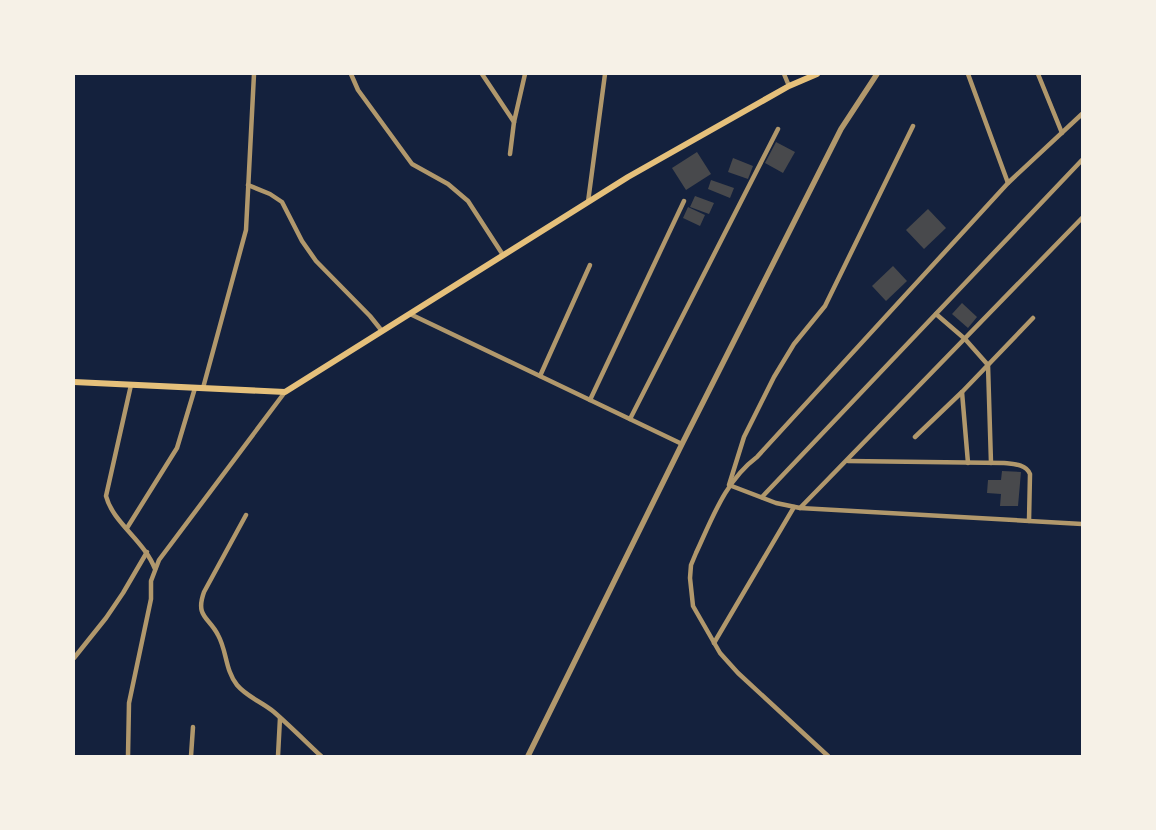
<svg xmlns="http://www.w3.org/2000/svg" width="1156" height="830" font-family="'IBM Plex Sans',sans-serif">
	<rect width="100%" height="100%" fill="#14213d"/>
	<g fill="#48494c">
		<path d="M776,142L795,152L783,173L765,163Z"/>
		<path d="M697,152L711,174L686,190L672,168Z"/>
		<path d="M733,158L753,166L748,179L728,172Z"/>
		<path d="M711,180L734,188L730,198L708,189Z"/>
		<path d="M695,196L714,203L709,214L690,207Z"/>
		<path d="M688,207L705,215L700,226L683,218Z"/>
		<path d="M928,209L946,228L924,249L906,230Z"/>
		<path d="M893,266L907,281L886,301L872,286Z"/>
		<path d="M962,303L977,317L968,328L952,314Z"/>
		<path d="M1002,471L1021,472L1018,506H1000L1001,494L987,493L988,480H1001Z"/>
	</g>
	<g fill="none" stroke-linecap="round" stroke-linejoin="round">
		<g stroke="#b1986c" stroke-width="4.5">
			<path d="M351,74L358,90L412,164L448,184L468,201L503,255"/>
			<path d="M482,74L514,122"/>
			<path d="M784,74L789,86"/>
			<path d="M968,74L1008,183"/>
			<path d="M1038,74L1062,133"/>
			<path d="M913,126L825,306L794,344L774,377L744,437L729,485L776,503L800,508L1082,524"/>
			<path d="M510,154L514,122L525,74"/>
			<path d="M248,185L270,194L282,202L302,241L316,261L370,316L382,331"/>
			<path d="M588,202L605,74"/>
			<path d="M410,314L682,444"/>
			<path d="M936,314L965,339L988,365L991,463"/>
			<path d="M540,376L590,265"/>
			<path d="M131,385L106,496C113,523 144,540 155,569"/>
			<path d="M203,388L246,230L254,74"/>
			<path d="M962,392L968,463"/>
			<path d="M590,400L684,201"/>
			<path d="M630,419L778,129"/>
			<path d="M915,437L962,392L1033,318"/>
			<path d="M848,461L1004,463C1014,464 1026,464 1030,474L1029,521"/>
			<path d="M762,497L1082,160"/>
			<path d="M800,508L1082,218"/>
			<path d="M246,515L204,592C195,617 209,617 218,635C227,651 225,670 237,685C247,697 262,702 274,712C290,726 306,742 321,756"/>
			<path d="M127,528L177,448L195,388"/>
			<path d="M714,643L794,507"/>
			<path d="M74,658L106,618L123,593L147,552"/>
			<path d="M128,756L129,703L151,599V581L159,560L285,392"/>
			<path d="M191,756L193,727"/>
			<path d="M278,756L280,718"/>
			<path d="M828,756L738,673L720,653L693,606L690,578L691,565L696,553C712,519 725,481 757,457L1008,183L1082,114"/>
		</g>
		<path stroke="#b1986c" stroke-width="5.5" d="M528,756L682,444L841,129L877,74"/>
		<path stroke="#e5c07b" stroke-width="6" d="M74,382L285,392L628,177L789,86L817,74"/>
	</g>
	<rect width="1156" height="830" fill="none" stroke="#f6f1e7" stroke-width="150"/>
</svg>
